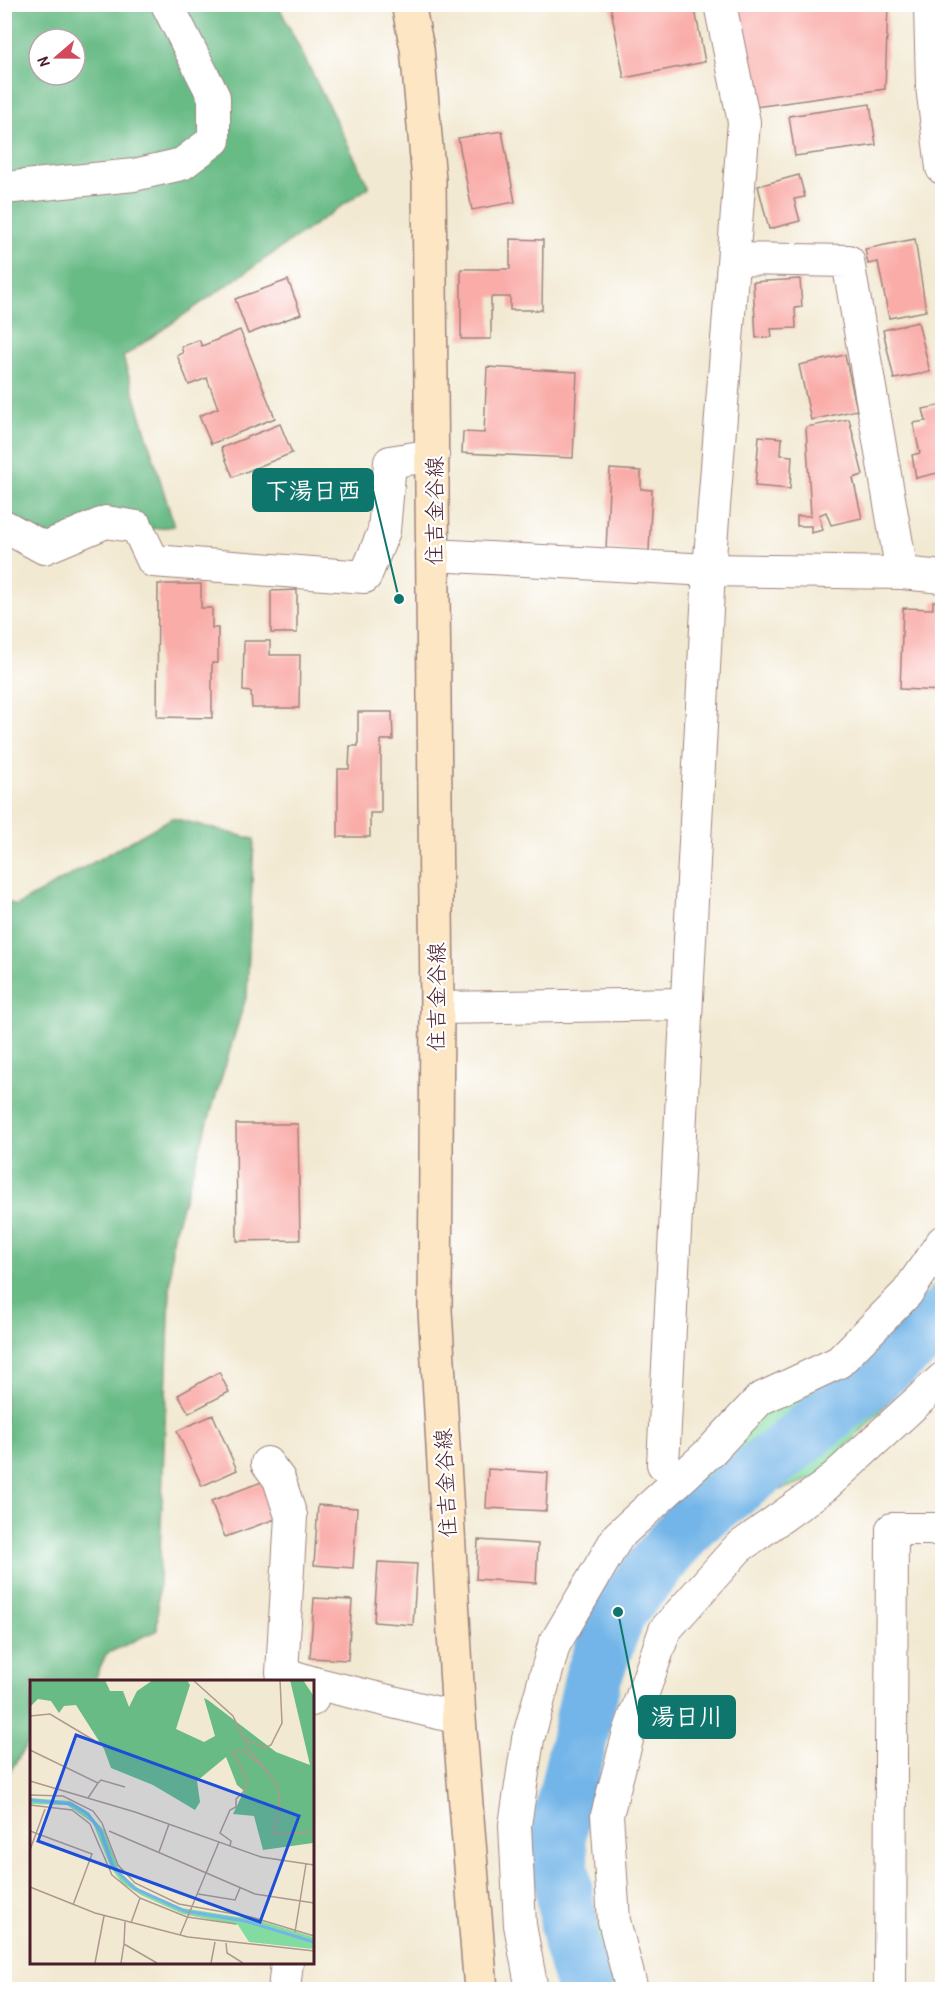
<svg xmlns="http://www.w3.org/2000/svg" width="947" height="1994" font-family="'Patrick Hand','Klee One',sans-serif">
	<rect width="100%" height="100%" fill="#fff"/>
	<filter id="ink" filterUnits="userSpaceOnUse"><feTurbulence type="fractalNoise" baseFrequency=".0167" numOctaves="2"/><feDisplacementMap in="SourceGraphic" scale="12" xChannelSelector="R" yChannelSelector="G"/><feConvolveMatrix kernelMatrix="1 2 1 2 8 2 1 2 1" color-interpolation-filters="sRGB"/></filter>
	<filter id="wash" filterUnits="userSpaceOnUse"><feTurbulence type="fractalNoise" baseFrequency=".008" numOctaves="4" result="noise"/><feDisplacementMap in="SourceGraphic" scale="24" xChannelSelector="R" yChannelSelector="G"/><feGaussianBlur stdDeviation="1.35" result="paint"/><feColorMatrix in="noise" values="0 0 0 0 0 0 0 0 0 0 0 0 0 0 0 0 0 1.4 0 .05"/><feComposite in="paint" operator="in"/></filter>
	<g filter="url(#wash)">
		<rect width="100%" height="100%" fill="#f2e9d2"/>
		<path fill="#82dba0" stroke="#667d66" stroke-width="1.5" d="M942,1278V1346L817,1477L723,1510L648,1610L586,1773L583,1868L620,1989H571L543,1856L551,1764L566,1706L616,1587L672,1503L763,1409L851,1370Z"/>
		<g fill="#69bb86" stroke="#5a6d58" stroke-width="1.5" fill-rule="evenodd">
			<path d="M5,5H278L369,187L123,357L174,526L63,540L5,521ZM39,39H75V75H39Z"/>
			<path d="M172,818L254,839L247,994L172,1239L157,1630L106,1654L94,1682H32L31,1738L5,1779V900L16,906Z"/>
		</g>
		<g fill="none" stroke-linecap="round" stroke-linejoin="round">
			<path stroke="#73b5e8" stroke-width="57" d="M586,1990L571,1943L557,1838L593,1677L618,1612L692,1521L783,1452L935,1326L942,1316"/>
		</g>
		<g id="blocks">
			<g fill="#f9aca8">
				<path d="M610,4H694L705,62L624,78Z"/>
				<path d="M732,4H888L885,89L755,107Z"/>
				<path d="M870,104L876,145L795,156L789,116Z"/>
				<path d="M502,131L515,202L472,210L458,138Z"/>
				<path d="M799,175L805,197L794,199L800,221L769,229L758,186Z"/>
				<path d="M510,239L543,240L542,310H510V297H491V339H461V269H510Z"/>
				<path d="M915,239L926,311L889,318L878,262L868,264L865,249Z"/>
				<path d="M800,279L802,307L795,308L796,328L771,329L772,337L756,338L753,282Z"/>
				<path d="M288,280L301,314L248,334L235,299Z"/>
				<path d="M918,322L930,372L894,379L883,330Z"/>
				<path d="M240,330L275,418L211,444L199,416L218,408L207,378L189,385L177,355L183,353L181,347L199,340L202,346Z"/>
				<path d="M845,355L857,410L811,420L799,365Z"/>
				<path d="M487,367L577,372L573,458L462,453L463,432L484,433Z"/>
				<path d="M942,405V472L916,478L912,455L920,453L913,423L926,421L923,409Z"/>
				<path d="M849,419L863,475L853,478L862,518L831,525L826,512L819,515L823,530L811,533V526H797V516H811L806,427Z"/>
				<path d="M280,424L292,453L233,477L221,448Z"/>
				<path d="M759,436L782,438L781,455L792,456L790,489L755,486Z"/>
				<path d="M610,469L641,471V489L652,490L649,551L606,549Z"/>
				<path d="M158,584H201V608H212V628H218V663H212V718L157,717Z"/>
				<path d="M297,590V633H271V591Z"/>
				<path d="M933,601L942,602V691L900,689L903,608L933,609Z"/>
				<path d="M244,641H270V655H300L299,708H252L251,692L243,691Z"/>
				<path d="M358,712H392L393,740H381V813H370V837H338V769H349L350,746H358Z"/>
				<path d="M236,1124H298L300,1240L237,1241Z"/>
				<path d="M219,1372L229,1392L189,1413L178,1395Z"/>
				<path d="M213,1415L237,1470L202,1486L177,1431Z"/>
				<path d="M488,1469L548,1473L546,1511L486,1508Z"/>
				<path d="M267,1480L281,1517L225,1537L211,1501Z"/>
				<path d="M318,1505L357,1508L353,1568L314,1565Z"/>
				<path d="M478,1540L538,1544L536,1583L476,1579Z"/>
				<path d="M378,1562L417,1564L413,1625L374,1622Z"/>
				<path d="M314,1598L352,1600L348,1660L310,1658Z"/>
			</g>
		</g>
	</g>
	<g filter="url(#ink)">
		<use href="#blocks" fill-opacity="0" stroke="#9e847e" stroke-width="1.5"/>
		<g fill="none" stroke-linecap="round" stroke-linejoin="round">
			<g stroke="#9e847e" stroke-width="34">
				<g id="street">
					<path d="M930,4L932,86L942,168"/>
					<path d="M4,188L134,175L182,164L214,140V97L167,4"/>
					<path d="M734,259L848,261L902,573"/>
					<path d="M4,526L44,548L106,522L137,527L153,561L365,577L384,531L390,462L433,455"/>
					<path d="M434,555L709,570L902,573L942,577"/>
					<path d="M437,1008L686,1004"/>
					<path d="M267,1463L279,1479L291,1516L282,1673L311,1682"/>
					<path d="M663,1464L709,570L744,122L720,4"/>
					<path d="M312,1700L314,1683L459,1718"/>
					<path d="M284,1990L287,1962"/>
					<path d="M532,1990L520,1925L515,1825L528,1739L554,1645L618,1536L711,1451L760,1399L839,1362L907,1293L942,1242"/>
					<path d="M632,1990L614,1921L607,1815L628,1736L665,1630L738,1548L825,1486L942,1379"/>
					<path d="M890,1990L892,1529H942"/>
				</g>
			</g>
			<g stroke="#9e847e" stroke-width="36">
				<path id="secondary" d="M408,4L417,48L429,180L437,1008L435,1310L459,1718L481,1990"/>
			</g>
			<use href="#street" stroke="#fff" stroke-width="32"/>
			<use href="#secondary" stroke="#fce6c4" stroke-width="33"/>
		</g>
	</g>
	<g text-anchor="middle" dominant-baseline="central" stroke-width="4.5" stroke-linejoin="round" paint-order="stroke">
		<g font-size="22" fill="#4a1f2b" stroke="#fff">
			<text transform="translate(434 511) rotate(-90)">住吉金谷線</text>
			<text transform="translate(436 997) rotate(-90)">住吉金谷線</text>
			<text transform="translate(445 1483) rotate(-93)">住吉金谷線</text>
		</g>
	</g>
	<g transform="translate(30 1680)">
		<rect width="284" height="284" fill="#f2e9d2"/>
		<path d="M0,118L40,121L55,130L74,150L90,193L109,209L152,228L227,240L283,257V269L219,262L208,245L153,234L111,215L92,203L81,188L63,143L37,125L0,124Z" fill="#82dba0"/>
		<path d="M0,0H75L80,11H93L99,27L107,11L123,0H157L160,5L146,49L174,62L185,56L174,18L178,20L246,72L280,85L260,0H273L283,15V163L233,170L224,136L203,134L214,111L207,105L196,77L167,101L170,122L165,130L123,105L81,88L74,69L46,25L34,26L29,33L21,21L8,19L0,27Z" fill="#69bb86"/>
		<path fill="none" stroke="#73b5e8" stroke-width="3" d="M0,120L41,124L58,134L71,152L83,187L104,208L155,231L215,241L284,262"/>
		<path fill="none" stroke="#af988f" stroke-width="1.5" d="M163,0L203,36L220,71L246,103L250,121L244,154L284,152M0,36L20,34L65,61M215,59L234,68L241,65L252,43L250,0M0,70L68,103L58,118M0,101L105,132L231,177L284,185M68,103L71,100L95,107M0,115L33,116L63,131L72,143L88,185L105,203L149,224L221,237L284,256M0,125L42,130L60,144L82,195L110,218M0,151L62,174L43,225M79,151L225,214L284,223M200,166L201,161L190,153L200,130L206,127V119L214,111L217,99L203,72L212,70L239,92M0,170L15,129M129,172L139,144M0,207L65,233L158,257L284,271M168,214L205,220L210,208M95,242L94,264L127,283M101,243L110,218L157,237L206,244M265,252L276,184M150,255L189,162M196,263L197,273L213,283M65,283L74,236M91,283L94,264M181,283L185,262"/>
		<path fill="#1d4ed8" fill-opacity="0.15" stroke="#1d4ed8" stroke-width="3" d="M46,55L269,136L230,242L8,161Z"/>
		<rect width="284" height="284" fill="none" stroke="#4a1f2b" stroke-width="3"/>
	</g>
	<path fill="none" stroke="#0f766e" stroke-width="2" d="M399 599L373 490M618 1612L639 1717"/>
	<g fill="#0f766e" stroke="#fff" stroke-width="2">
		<circle cx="399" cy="599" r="6"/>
		<circle cx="618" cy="1612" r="6"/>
	</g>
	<g fill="#0f766e" stroke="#0f766e" stroke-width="2">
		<rect x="253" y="469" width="120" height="42" rx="6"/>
		<rect x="639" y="1696" width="96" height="42" rx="6"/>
	</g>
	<g font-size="24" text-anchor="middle" font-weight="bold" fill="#fff">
		<text x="313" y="499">下湯日西</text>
		<text x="687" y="1725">湯日川</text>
	</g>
	<rect width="947" height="1994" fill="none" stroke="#fff" stroke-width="24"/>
	<g transform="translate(57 57) rotate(250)"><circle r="28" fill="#ffffff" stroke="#b7a5aa" stroke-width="1.5"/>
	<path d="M0-4.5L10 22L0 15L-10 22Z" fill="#d1495b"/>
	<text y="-9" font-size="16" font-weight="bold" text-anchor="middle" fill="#4a1f2b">N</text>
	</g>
</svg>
